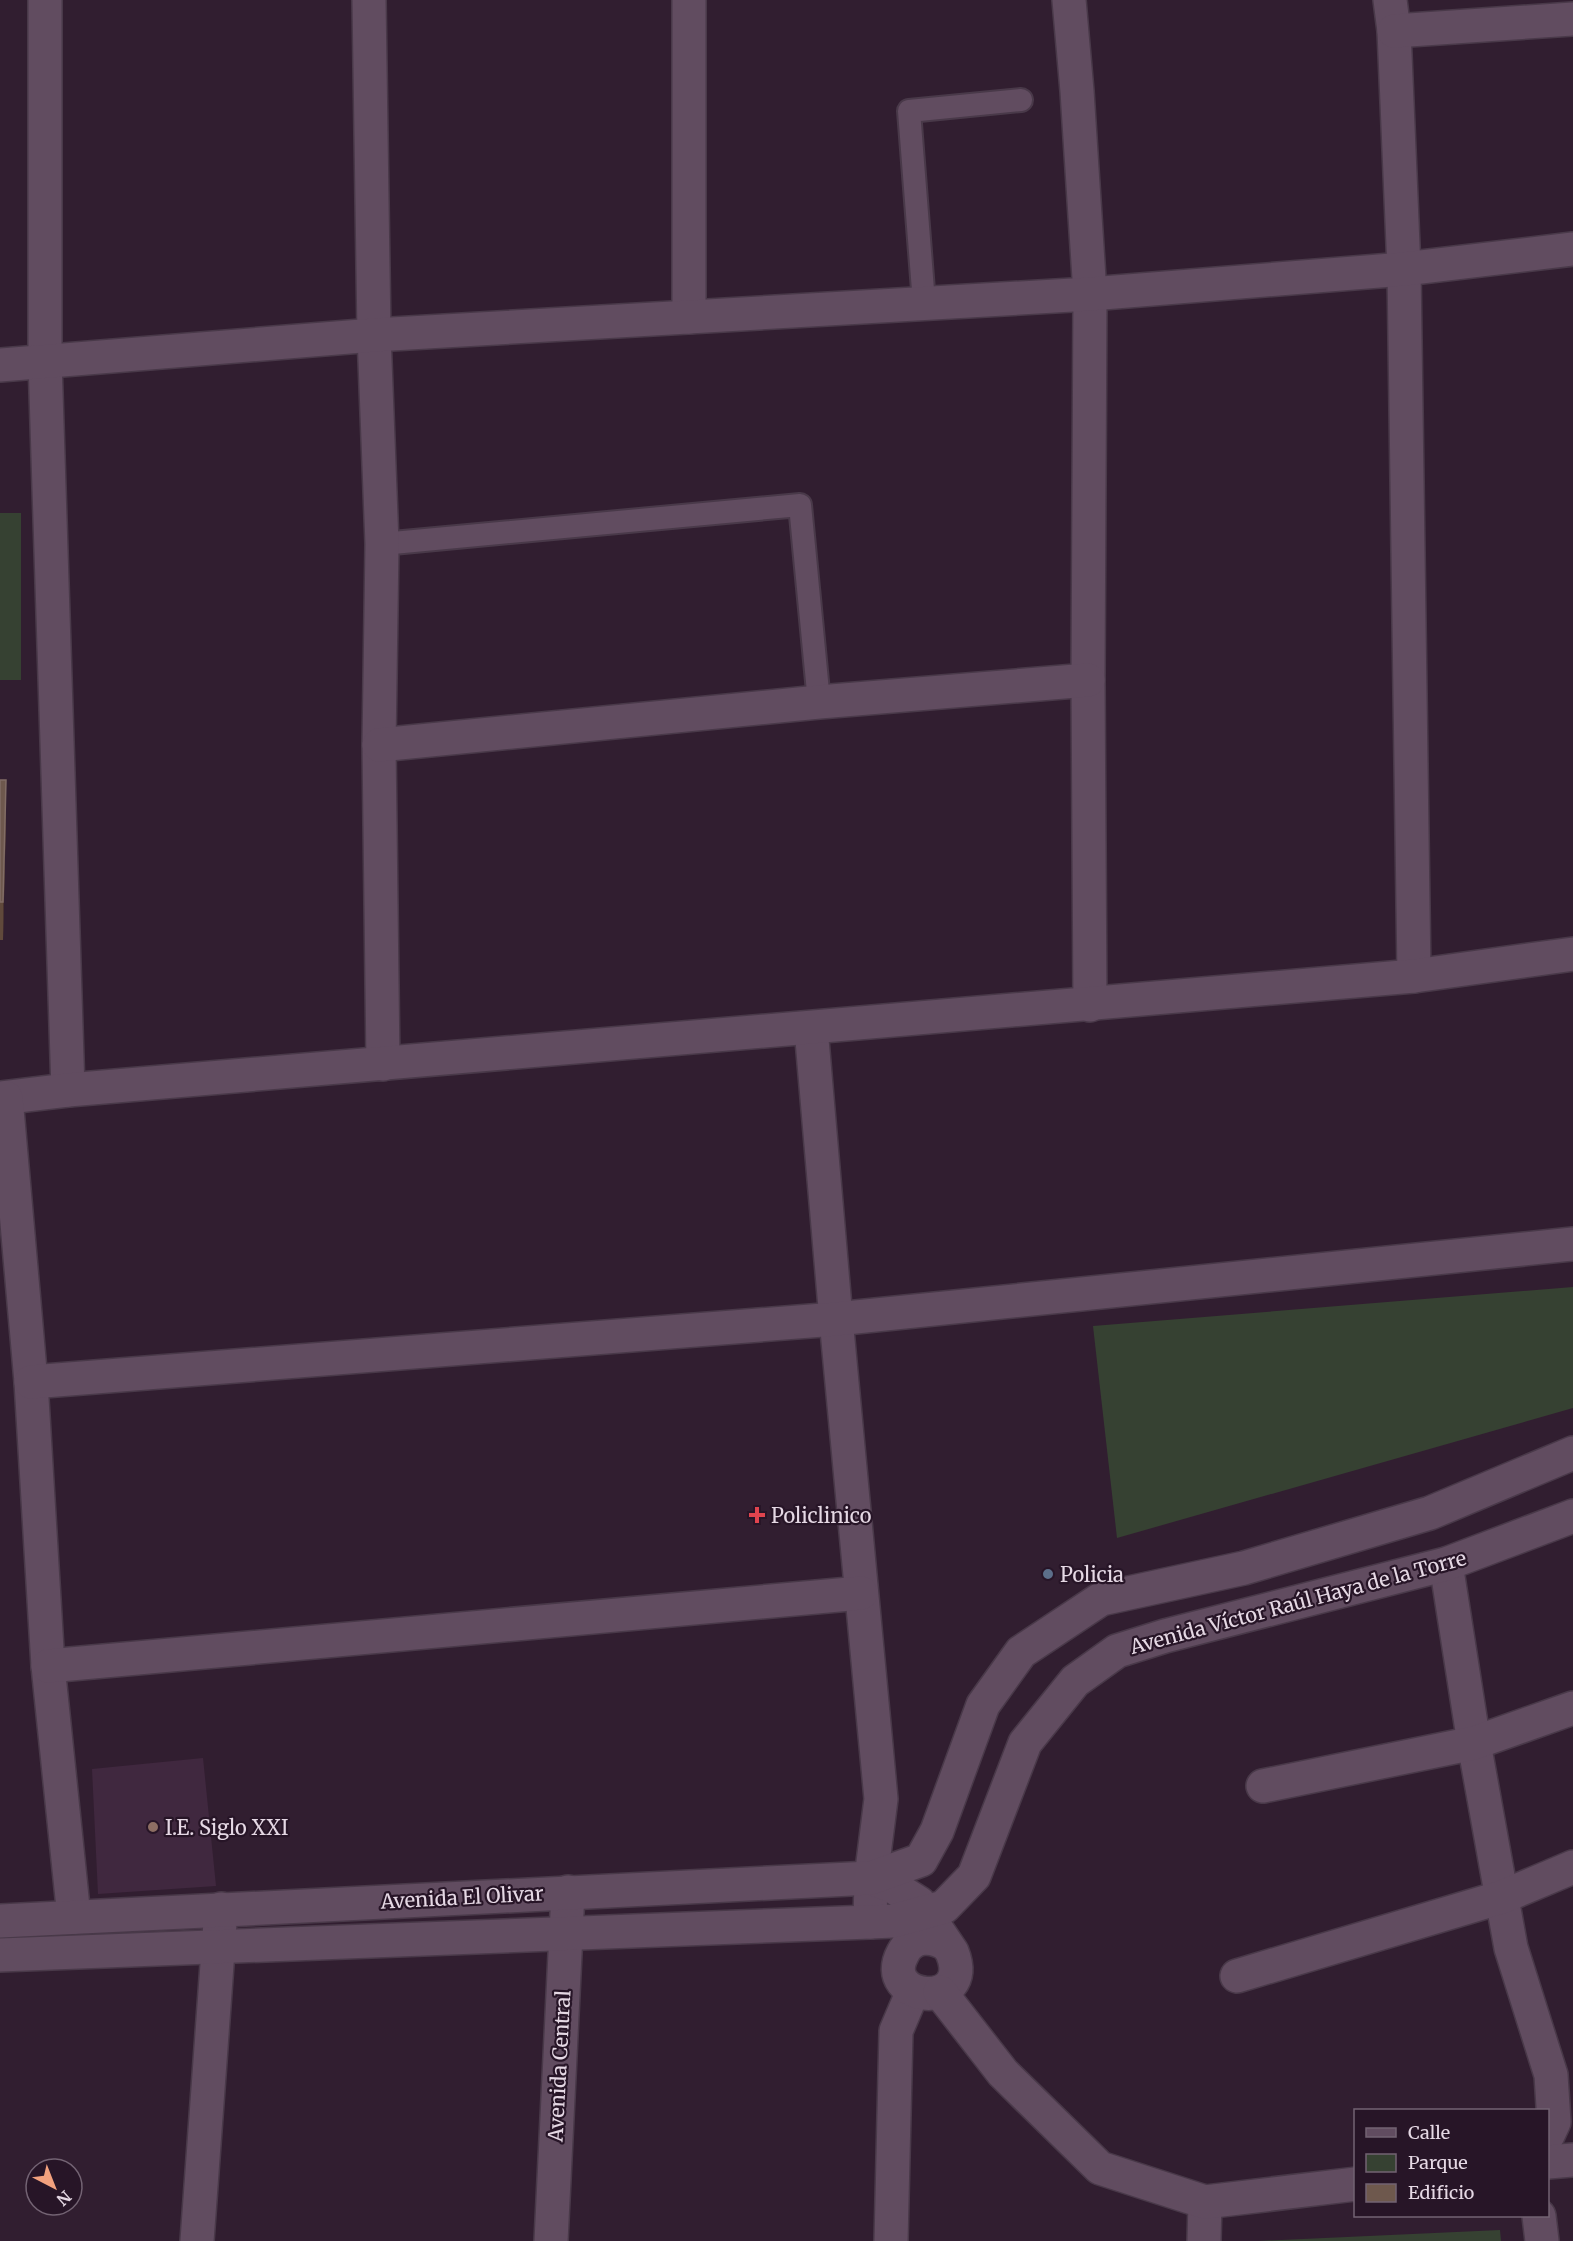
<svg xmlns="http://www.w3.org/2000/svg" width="1573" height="2241" font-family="Merriweather,serif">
	<rect width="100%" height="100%" fill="#311e30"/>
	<path fill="#40283f" d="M203,1758L216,1886L98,1894L92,1769Z"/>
	<g fill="#364132">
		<rect x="0" y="513" width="21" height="167"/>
		<path d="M1573,1287V1408L1117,1538L1093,1326Z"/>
		<path d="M1500,2230L1501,2241H1258Z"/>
	</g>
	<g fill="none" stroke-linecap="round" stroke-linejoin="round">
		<g stroke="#493949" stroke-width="26">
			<g id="lane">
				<path d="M924,303L909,111L1021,100"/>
				<path d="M382,544L800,505L819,702"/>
			</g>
		</g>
		<g stroke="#493949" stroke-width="36">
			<g id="street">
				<path d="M45,0V361L68,1090"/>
				<path d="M369,0L374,335L382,544L379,745L383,1064"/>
				<path d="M689,0V317"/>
				<path d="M1069,0L1077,91L1090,294L1088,680L1090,1005"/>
				<path d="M1390,0L1394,31L1404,269L1414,976"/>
				<path d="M1394,31L1573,19"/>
				<path d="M0,365L374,335L1090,294L1404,269L1573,249"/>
				<path d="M379,745L819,702L1088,680"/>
				<path d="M811,1028L836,1319L881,1799L871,1878L870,1922"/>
				<path d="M0,1098L68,1090L1414,976L1573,954"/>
				<path d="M6,1098L31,1382L48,1666L74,1917"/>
				<path d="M31,1382L836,1319L1573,1244"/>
				<path d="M1446,1564L1474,1743L1511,1948L1551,2075L1554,2122L1548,2135"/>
				<path d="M48,1666L861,1593"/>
				<path d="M1263,1786L1474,1743L1573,1708"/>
				<path d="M1237,1976L1502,1897L1573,1867"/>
				<path d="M1539,2216L1542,2241"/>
				<path d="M197,2241L221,1909"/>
				<path d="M551,2241L568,1892"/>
				<path d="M891,2241L896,2031L913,1991"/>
				<path d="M1204,2241L1205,2202"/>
			</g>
		</g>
		<g stroke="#493949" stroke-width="36">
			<g id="secondary">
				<path d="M871,1878L892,1886L919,1903L952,1952C976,2012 876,2002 903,1953C912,1935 932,1935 947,1945"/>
				<path d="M0,1921L871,1878L921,1860L937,1831L983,1705L1021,1652L1101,1599L1244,1568L1430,1513L1573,1453"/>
				<path d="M0,1955L870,1922L893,1921L944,1907L974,1876L1025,1743L1075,1681L1117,1651L1165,1636L1446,1564L1573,1516"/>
				<path d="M940,1992L1003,2073L1100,2168L1205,2202L1356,2184"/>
				<path d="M1548,2162L1573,2160"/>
			</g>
		</g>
		<use href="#lane" stroke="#614c60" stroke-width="22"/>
		<use href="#street" stroke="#614c60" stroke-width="33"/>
		<use href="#secondary" stroke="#614c60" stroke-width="33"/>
	</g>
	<path fill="#60493b" d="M0,780L6,817L3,940H0Z"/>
	<path fill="#47312f" d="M6,780V817L3,940V902Z"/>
	<path fill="#6e584d" stroke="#816c65" stroke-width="1.5" d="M0,780H6L3,902H0Z"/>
	<path fill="#e0444e" stroke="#271527" stroke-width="2" d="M754 1506h6v6h6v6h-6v6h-6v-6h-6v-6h6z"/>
	<circle fill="#5c6f8a" stroke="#271527" stroke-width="2" cx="1048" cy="1574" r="6"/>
	<circle fill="#8d6e63" stroke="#271527" stroke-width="2" cx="153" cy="1827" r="6"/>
	<g text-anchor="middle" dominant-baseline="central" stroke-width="4.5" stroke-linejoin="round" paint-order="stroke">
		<g font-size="20" fill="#e5d8e4" stroke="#271527" text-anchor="start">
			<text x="771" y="1515">Policlinico</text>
			<text x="1060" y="1574">Policia</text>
			<text x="165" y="1827">I.E. Siglo XXI</text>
		</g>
		<g font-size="20" fill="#e5d8e4" stroke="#271527">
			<text transform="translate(1298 1602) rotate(-15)">Avenida Víctor Raúl Haya de la Torre</text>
			<text transform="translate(462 1897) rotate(-3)">Avenida El Olivar</text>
			<text transform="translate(559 2066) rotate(-87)">Avenida Central</text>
		</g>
	</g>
	<rect x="1354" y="2109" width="195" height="108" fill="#271527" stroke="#736373" stroke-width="1.5"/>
	<rect x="1366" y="2128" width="30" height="9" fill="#614c60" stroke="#736373" stroke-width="1.5"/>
	<text x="1408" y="2139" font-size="18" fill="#e5d8e4">Calle</text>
	<rect x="1366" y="2154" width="30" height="18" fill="#364132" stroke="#736373" stroke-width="1.5"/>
	<text x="1408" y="2169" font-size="18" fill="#e5d8e4">Parque</text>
	<rect x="1366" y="2184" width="30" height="18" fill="#6e584d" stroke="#736373" stroke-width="1.5"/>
	<text x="1408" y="2199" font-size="18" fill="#e5d8e4">Edificio</text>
	<g transform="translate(54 2187) rotate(138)"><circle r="28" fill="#271527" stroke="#736373" stroke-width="1.5"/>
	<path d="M0-4.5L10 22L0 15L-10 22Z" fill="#f2a17e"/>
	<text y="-9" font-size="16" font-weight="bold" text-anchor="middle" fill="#e5d8e4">N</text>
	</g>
</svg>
